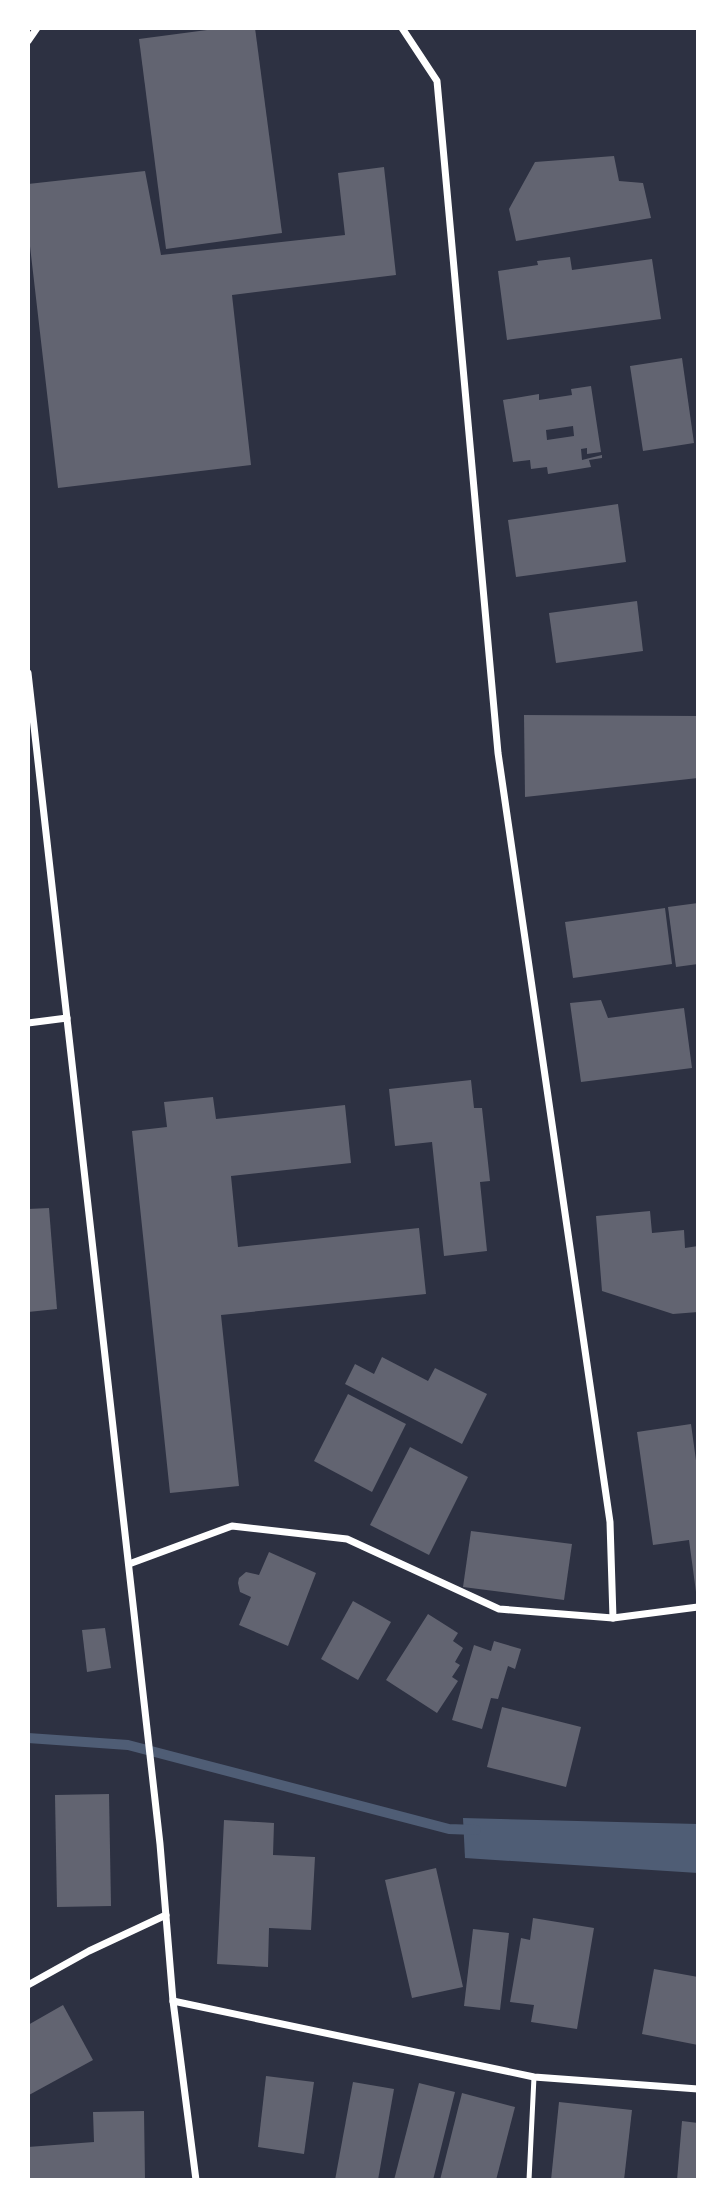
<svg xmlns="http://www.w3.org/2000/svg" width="726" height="2208" font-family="Roboto,sans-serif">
	<rect width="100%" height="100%" fill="#2d3142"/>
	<path fill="#4f5d75" d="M463,1818L698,1824V1873L465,1858Z"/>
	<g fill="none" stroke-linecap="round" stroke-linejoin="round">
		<path stroke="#4f5d75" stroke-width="10" d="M28,1738L128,1745L449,1829L476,1830"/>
	</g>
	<g fill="#626471" fill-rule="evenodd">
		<path d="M222,28H255L282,233L166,249L139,39Z"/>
		<path d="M614,156L619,181L643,183L651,218L516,241L509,209L535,162Z"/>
		<path d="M384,167L396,275L232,295L251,465L58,488L28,229V184L145,171L161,255L345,235L338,173Z"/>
		<path d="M570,257L572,270L652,259L661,319L507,340L498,271L538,265L537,261Z"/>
		<path d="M682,358L694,443L643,451L630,366Z"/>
		<path d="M591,386L601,452L587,454V448L581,449L582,460L602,455V458L589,460L591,467L548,474L547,467L531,469L530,460L513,462L503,400L539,394V400L572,395L571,389ZM573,426L574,436L547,440L546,430Z"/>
		<path d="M618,504L626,562L516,577L508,520Z"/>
		<path d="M637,601L643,651L556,663L549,613Z"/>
		<path d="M524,715L698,716V778L525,797Z"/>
		<path d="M698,903V964L676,967L668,907Z"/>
		<path d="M665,908L672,964L573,978L565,922Z"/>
		<path d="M601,1000L608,1018L684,1008L692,1068L581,1082L570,1003Z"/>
		<path d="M471,1080L474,1108H482L490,1181L480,1182L487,1251L444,1256L432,1142L395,1146L389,1089Z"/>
		<path d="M213,1097L216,1119L345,1105L351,1163L231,1176L238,1247L419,1228L426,1294L221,1315L239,1486L170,1493L132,1131L167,1127L164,1102Z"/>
		<path d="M49,1208L57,1309L28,1312V1209Z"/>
		<path d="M650,1211L652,1233L684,1230L685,1248L698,1246V1312L673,1314L602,1291L596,1216Z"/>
		<path d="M382,1357L428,1381L435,1368L487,1394L462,1444L345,1384L355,1364L374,1374Z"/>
		<path d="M348,1394L406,1424L372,1492L314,1461Z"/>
		<path d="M691,1424L698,1475L696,1592L689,1540L653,1545L637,1432Z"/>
		<path d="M410,1447L468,1477L429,1555L370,1525Z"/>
		<path d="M471,1531L572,1544L564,1600L463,1587Z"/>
		<path d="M269,1552L316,1573L288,1646L239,1625L251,1597L240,1592L238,1583L239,1578L246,1572L259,1575Z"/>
		<path d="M353,1601L391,1622L358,1680L321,1659Z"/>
		<path d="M428,1614L458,1633L453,1641L463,1648L455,1662L460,1665L452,1677L458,1681L437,1713L386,1680Z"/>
		<path d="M105,1628L111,1668L87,1672L82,1630Z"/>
		<path d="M494,1641L521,1649L515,1669L508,1666L498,1699L491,1698L482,1729L452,1720L474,1645L491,1651Z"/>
		<path d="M502,1707L581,1727L566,1787L487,1767Z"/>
		<path d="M109,1794L111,1906L57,1907L55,1795Z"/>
		<path d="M224,1820L274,1823L273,1855L315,1857L311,1930L269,1928L268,1967L217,1964Z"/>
		<path d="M436,1868L463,1987L412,1998L385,1880Z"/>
		<path d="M533,1918L594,1928L577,2029L531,2022L534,2005L510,2002L521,1938L530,1940Z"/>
		<path d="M473,1929L509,1933L500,2010L464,2006Z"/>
		<path d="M654,1969L698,1977V2045L642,2034Z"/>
		<path d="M63,2005L93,2060L29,2095L28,2025Z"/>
		<path d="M266,2076L314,2082L304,2154L258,2147Z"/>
		<path d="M353,2082L394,2089L378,2180H335Z"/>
		<path d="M419,2083L455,2092L433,2180H394Z"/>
		<path d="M462,2093L515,2107L496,2180H440Z"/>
		<path d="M559,2102L632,2110L624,2180H551Z"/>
		<path d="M144,2111L145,2180H28V2147L94,2142L93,2112Z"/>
		<path d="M682,2121L698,2123V2180H677Z"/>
	</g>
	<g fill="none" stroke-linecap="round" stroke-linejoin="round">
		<path stroke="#fff" stroke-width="5" d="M529,2180L534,2077"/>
		<g stroke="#fff" stroke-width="7">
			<path d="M402,28L437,81L498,753L610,1522L613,1618"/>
			<path d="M28,41L37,28"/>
			<path d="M28,673L160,1844L173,2001L196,2180"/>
			<path d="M28,1023L67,1018"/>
			<path d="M129,1564L232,1526L347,1539L499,1609L613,1618L698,1607"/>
			<path d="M28,1985L89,1951L166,1915"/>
			<path d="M173,2001L534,2077L698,2089"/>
		</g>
	</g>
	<rect width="726" height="2208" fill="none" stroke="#ffffff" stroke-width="60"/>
</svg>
